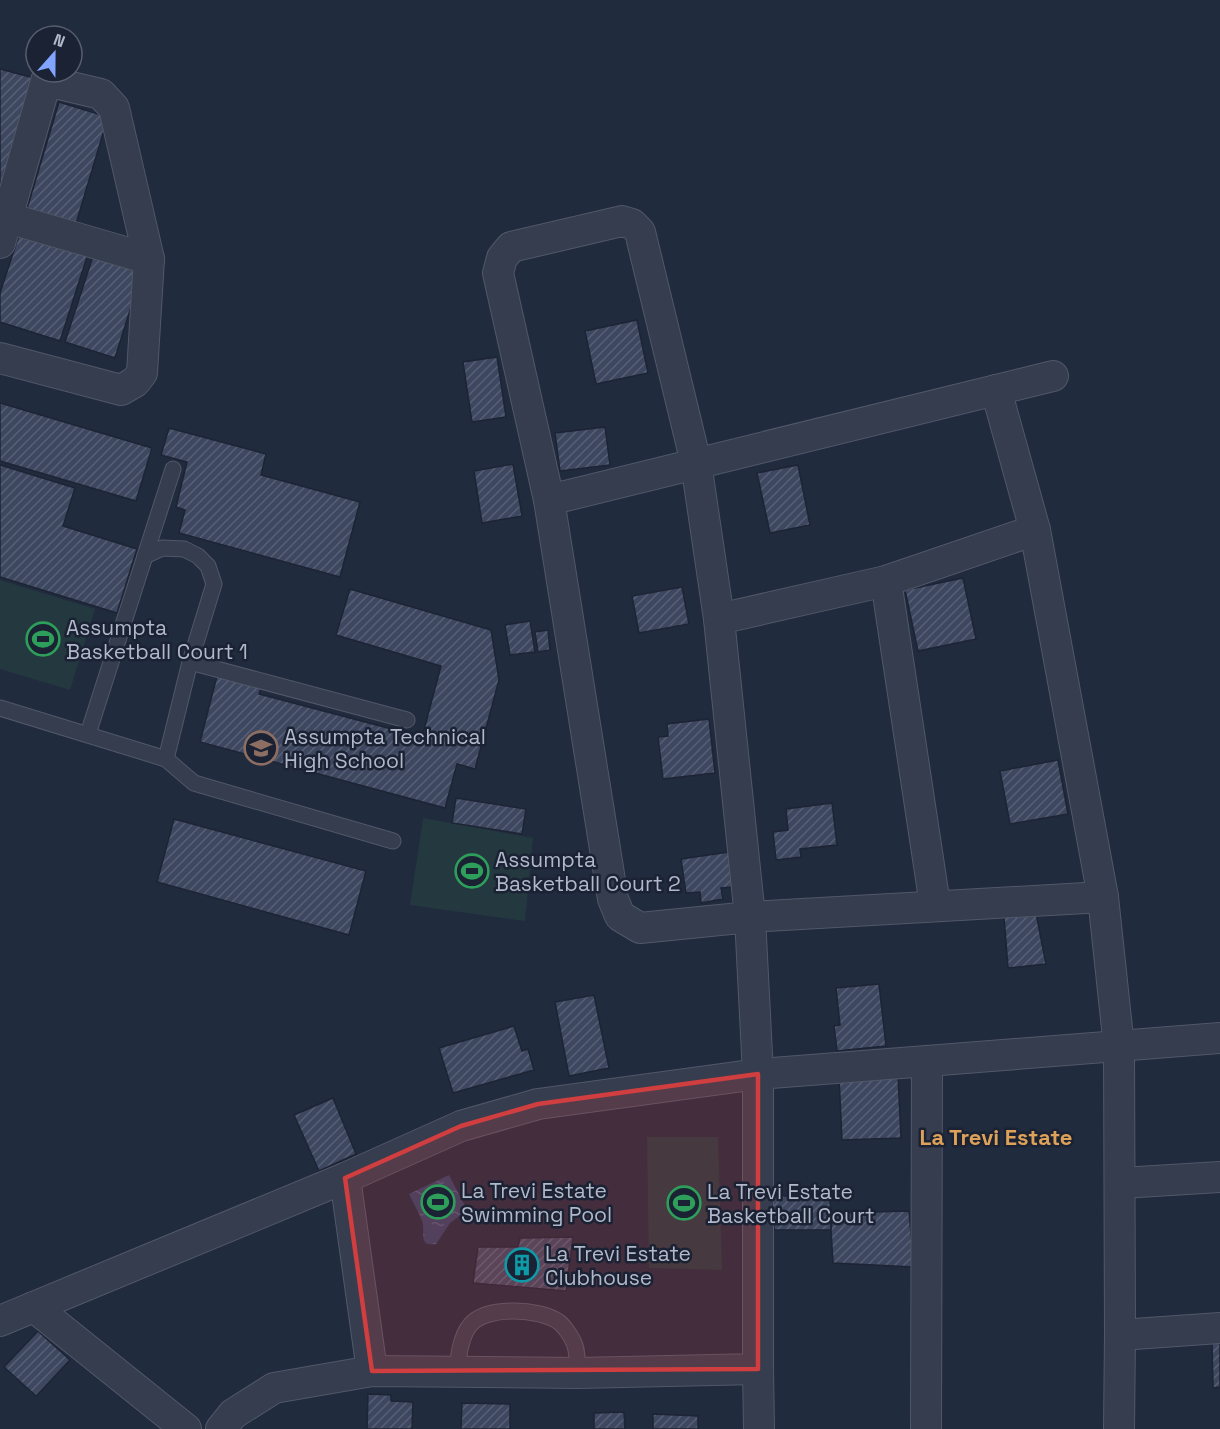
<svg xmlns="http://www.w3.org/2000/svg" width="1220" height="1429" font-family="'Space Grotesk',sans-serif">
	<defs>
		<pattern id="water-ripples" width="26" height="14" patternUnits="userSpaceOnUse" patternTransform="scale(1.5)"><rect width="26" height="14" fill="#324165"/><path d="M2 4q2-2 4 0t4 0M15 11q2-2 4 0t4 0" fill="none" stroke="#4d5a7a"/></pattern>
		<pattern id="building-hatch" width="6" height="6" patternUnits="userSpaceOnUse" patternTransform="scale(1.5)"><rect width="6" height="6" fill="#3d475f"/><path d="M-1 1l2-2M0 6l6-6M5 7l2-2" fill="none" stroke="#575f75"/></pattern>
	</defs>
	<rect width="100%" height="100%" fill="#212b3e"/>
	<g fill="#23393f">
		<path d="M0,580L95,609L70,690L0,669Z"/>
		<path d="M423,818L533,838L525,921L410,905Z"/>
		<path d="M647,1137H718L722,1270L649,1268Z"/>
	</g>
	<path fill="url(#water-ripples)" d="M449,1175L467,1210L450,1223L436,1244C417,1247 426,1231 422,1221C419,1212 413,1203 409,1194Z"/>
	<g fill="url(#building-hatch)" stroke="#1d2435" stroke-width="1.5">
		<path d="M0,69L34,78L0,202Z"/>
		<path d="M59,102L108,117L75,227L26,212Z"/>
		<path d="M20,232L88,254L60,341L0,322V293Z"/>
		<path d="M93,256L142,272L115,358L65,342Z"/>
		<path d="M637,320L648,373L596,384L585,331Z"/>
		<path d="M497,357L506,417L472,422L463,362Z"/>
		<path d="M0,403L152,448L136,501L0,461Z"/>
		<path d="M605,427L610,465L560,471L555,433Z"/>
		<path d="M169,428L266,454L261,475L360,502L340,577L179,533L185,510L176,507L187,462L161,455Z"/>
		<path d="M513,464L522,516L482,523L474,471Z"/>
		<path d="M0,465L75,488L63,526L137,549L117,613L0,577Z"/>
		<path d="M798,465L810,525L770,533L757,473Z"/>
		<path d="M963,578L976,639L918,651L905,590Z"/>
		<path d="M682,587L689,624L639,633L632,596Z"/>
		<path d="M350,589L491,630L499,680L475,769L457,764L445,808L200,742L217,676L261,688L259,694L422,737L441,666L336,635Z"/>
		<path d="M530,621L535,652L510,655L505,625Z"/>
		<path d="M548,630L550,650L538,652L535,632Z"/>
		<path d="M709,719L715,773L663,779L658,737L668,736L667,724Z"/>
		<path d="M1058,760L1068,814L1010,824L1000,771Z"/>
		<path d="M456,798L526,809L522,834L452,823Z"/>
		<path d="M832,803L837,845L800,849L801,857L776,860L773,832L788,830L786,809Z"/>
		<path d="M174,819L366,871L349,935L157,882Z"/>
		<path d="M729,852L734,887L721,888L723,899L701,903L700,892L686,893L681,859Z"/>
		<path d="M1036,913L1046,964L1008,968L1004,917Z"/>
		<path d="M879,984L886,1046L837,1051L834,1026L840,1025L836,988Z"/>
		<path d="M594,995L609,1068L569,1076L555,1002Z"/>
		<path d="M514,1026L522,1051L528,1049L534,1070L453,1093L439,1048Z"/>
		<path d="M898,1075L901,1138L842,1140L839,1077Z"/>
		<path d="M333,1098L356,1154L319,1171L294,1115Z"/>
		<path d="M773,1196H830L831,1230H774Z"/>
		<path d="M909,1211L914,1267L833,1263L831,1230L833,1213Z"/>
		<path d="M573,1237L566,1291L473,1283L478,1247H518L520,1238Z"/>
		<path d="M38,1331L70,1360L36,1396L4,1367Z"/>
		<path d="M1212,1341H1220V1387L1213,1388Z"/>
		<path d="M368,1394L391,1395V1401L413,1402L412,1429H367Z"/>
		<path d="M462,1403L510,1404V1429H461Z"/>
		<path d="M624,1412L625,1429H594V1413Z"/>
		<path d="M653,1414L698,1416V1429H653Z"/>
	</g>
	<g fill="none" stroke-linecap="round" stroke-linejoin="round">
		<g stroke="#515869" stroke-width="17">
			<g id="lane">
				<path d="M145,556L173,469"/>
				<path d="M190,662L407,720"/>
				<path d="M0,708L166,759L194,783L393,841"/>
				<path d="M88,734L145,556L162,548L184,549L198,556L208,566L214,584L190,662L166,759"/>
				<path d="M457,1373C458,1358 460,1336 471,1324C488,1306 539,1308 559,1322C564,1326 571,1336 573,1341C578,1349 577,1364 578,1373"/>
			</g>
		</g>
		<g stroke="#515869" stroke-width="32">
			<g id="street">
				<path d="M8,218L149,259"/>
				<path d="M0,243L46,81L101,94L114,108L149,259L142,373L135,382L121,390L0,358"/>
				<path d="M996,390L1035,530L1103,897L1119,1047L1120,1335L1220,1328"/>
				<path d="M549,500L1053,376"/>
				<path d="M886,581L935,905"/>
				<path d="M719,619L886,581L1035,530"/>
				<path d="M927,1061L1220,1038"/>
				<path d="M345,1178L372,1371"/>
				<path d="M1122,1183L1220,1177"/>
				<path d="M34,1307L186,1429"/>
				<path d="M0,1321L345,1178L461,1126L538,1104L758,1074L750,917L719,619L696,463L640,232L632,224L622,221L511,247L502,258L498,273L549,500L613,899L620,916L640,928L750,917L1103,897"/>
				<path d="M758,1369L759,1429"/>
				<path d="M221,1429L233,1414L274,1388L372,1371L578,1373L758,1369V1074L927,1061L926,1429"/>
				<path d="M1119,1429L1120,1335"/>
			</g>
		</g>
		<use href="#lane" stroke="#353d4e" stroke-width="15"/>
		<use href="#street" stroke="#353d4e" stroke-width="30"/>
	</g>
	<path fill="#d03e40" fill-opacity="0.2" stroke="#d03e40" stroke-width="4.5" stroke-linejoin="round" d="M758,1074V1369L372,1371L345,1178L461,1126L538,1104Z"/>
	<defs>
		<g id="stadium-ring" transform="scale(1.725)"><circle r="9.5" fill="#1b2233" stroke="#2e9e5b" stroke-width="1.5"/><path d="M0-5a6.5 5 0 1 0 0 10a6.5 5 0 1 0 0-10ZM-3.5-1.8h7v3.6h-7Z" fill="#2e9e5b"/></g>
		<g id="school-ring" transform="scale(1.725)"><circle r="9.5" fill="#1b2233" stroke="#8d6e63" stroke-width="1.5"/><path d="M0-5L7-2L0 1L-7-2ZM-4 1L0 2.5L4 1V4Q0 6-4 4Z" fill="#8d6e63"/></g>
		<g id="building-ring" transform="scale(1.725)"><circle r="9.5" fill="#1b2233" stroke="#0f9aa8" stroke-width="1.5"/><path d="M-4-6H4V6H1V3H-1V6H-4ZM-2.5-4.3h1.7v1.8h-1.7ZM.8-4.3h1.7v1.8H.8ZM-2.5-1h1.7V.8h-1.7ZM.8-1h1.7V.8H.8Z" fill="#0f9aa8"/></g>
	</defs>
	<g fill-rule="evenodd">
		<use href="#stadium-ring" x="43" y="639"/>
		<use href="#school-ring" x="261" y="748"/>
		<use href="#stadium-ring" x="472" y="871"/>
		<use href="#stadium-ring" x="438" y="1202"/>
		<use href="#stadium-ring" x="684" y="1203"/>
		<use href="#building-ring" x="522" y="1265"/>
	</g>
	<g text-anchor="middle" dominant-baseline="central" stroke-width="5" stroke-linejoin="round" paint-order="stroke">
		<g font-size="21" fill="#b1b8ca" stroke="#1b2233" text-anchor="start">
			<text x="66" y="627">Assumpta<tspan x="66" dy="24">Basketball Court 1</tspan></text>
			<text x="284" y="736">Assumpta Technical<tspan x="284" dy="24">High School</tspan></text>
			<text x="495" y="859">Assumpta<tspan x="495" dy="24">Basketball Court 2</tspan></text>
			<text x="461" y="1190">La Trevi Estate<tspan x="461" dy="24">Swimming Pool</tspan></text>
			<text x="707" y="1191">La Trevi Estate<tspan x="707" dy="24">Basketball Court</tspan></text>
			<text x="545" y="1253">La Trevi Estate<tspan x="545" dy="24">Clubhouse</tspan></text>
		</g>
		<g font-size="22" font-weight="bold" fill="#dda159" stroke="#1b2233">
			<text x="996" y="1137">La Trevi Estate</text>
		</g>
	</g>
	<g transform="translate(54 54) rotate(21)"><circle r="28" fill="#1b2233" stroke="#575e6f" stroke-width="1.5"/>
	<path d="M0-4.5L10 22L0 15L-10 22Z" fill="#81a4ff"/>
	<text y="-9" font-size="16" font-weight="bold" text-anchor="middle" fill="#b1b8ca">N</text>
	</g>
</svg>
